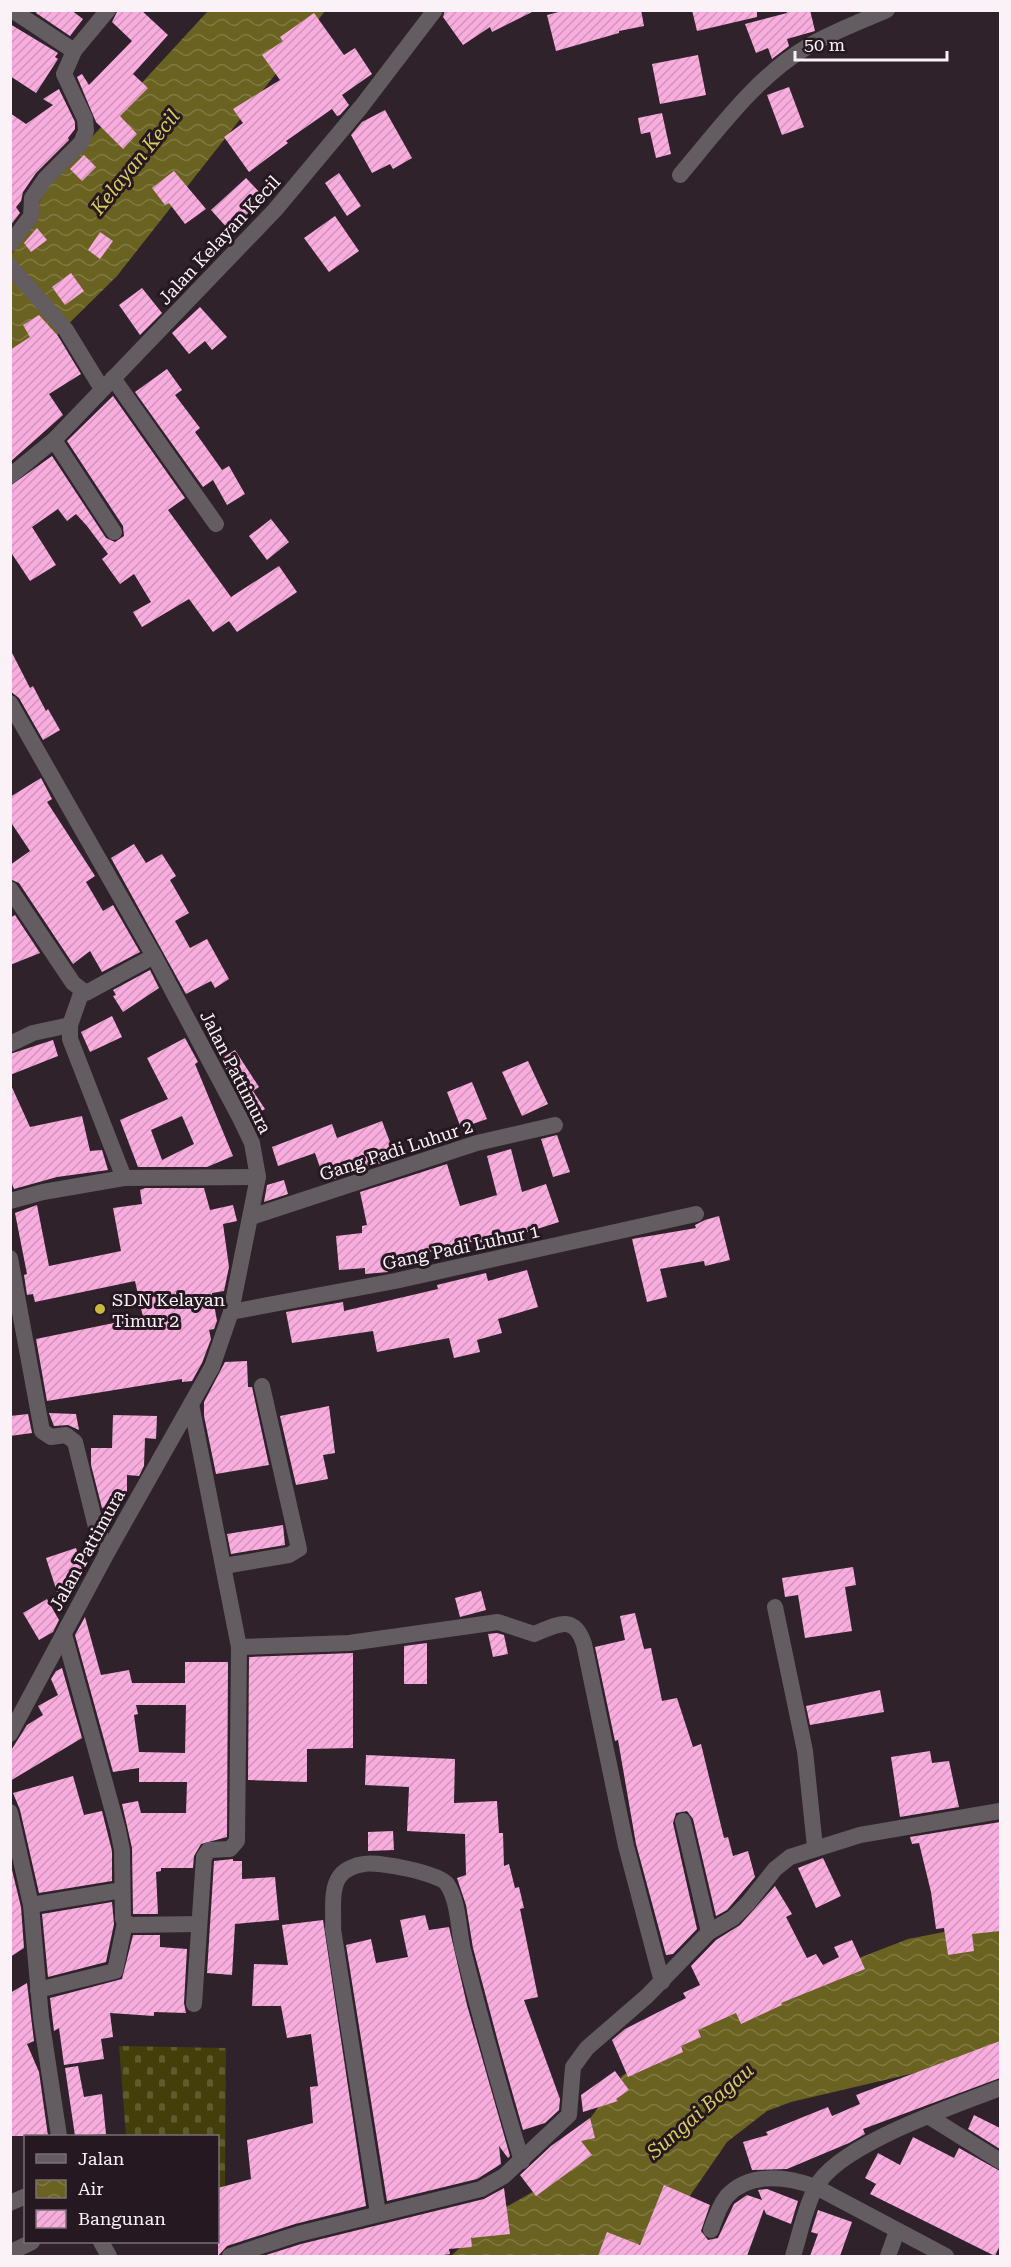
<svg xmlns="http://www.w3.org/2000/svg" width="1011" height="2267" font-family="'Roboto Serif',serif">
	<defs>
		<pattern id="cemetery-stones" width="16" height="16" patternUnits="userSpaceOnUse" patternTransform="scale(1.5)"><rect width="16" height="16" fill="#443e0b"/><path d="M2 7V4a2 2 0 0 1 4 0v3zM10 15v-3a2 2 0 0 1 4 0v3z" fill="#605a2f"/></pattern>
		<pattern id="water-waves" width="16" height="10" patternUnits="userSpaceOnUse" patternTransform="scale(1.5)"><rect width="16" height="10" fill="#6a6221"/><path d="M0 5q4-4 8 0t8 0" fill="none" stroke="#807942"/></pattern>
		<pattern id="building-hatch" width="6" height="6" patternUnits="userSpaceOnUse" patternTransform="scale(1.5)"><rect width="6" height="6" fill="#f9adde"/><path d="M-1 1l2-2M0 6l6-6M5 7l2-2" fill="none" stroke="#ce94b9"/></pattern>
	</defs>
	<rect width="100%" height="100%" fill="#2f222a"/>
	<path fill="url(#cemetery-stones)" d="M119,2046L226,2048L225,2190L218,2191V2136H126Z"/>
	<g fill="url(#water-waves)">
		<path d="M208,11H325L117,276L28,364L11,373L10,256L32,226L44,189Z"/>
		<path d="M1000,1921V2053L791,2102L767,2111L727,2142L685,2203L670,2220L624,2256H451L501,2210L536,2190L622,2076L698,2025L784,1987L908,1939Z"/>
	</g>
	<g fill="url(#building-hatch)" fill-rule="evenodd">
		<path d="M38,10H71L83,19L70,36L36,13Z"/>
		<path d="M118,10H141L168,35L133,74L148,88L120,116L137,134L123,149L96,122L77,77L82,74L89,85L132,41L112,22Z"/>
		<path d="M445,10H536L492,32L490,27L463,45L443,17Z"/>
		<path d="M566,10H641L644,26L619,31V33L556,51L547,15Z"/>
		<path d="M692,10H757V17L697,31Z"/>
		<path d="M786,10H810L815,31L787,39L789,46L772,59L768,48L756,53L745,24L787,13Z"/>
		<path d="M314,13L344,55L355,48L372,74L342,95L349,105L340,115L337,116L332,109L286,141L288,143L249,172L224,137L243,123L233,109L280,80L262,55L283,41L280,37Z"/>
		<path d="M10,24L58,53L55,57L58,59L36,93L10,76Z"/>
		<path d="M698,55L706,95L660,104L652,64Z"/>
		<path d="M789,87L804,127L782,135L767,95Z"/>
		<path d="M59,89L75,122V129L68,138L69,140L36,173L23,192L21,201L16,207L20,213L10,226V113L26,124L53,105L43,99Z"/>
		<path d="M385,110L412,158L393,169L390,164L372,173L351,135L362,122Z"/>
		<path d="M662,113L671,154L656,158L650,132L641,134L638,118Z"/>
		<path d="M84,155L96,167L82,181L70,169Z"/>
		<path d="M174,171L206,209L185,224L169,203L165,205L152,188Z"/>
		<path d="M339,173L361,206L347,216L325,183Z"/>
		<path d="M246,178L265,198L229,230L211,210Z"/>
		<path d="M335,216L359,251L329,272L304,238Z"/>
		<path d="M37,228L47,240L31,252L24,243Z"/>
		<path d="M100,232L113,241L100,259L88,250Z"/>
		<path d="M71,273L84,291L65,305L52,287Z"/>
		<path d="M142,288L162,313L140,335L119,305Z"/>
		<path d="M200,307L227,337L212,350L205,341L189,354L172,333Z"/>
		<path d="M39,315L58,336L81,374L49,394L63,415L10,462V350L30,337L23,325Z"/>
		<path d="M167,369L182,390L175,395L200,428L195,432L222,470L229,466L245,494L227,505L213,480L203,487L135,392Z"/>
		<path d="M113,396L185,498L168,510L231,597L279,566L297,592L237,632L229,621L213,632L189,599L142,627L133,612L151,602L134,574L120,584L102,559L108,554L87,526L76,514L67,521L58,509L32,527L56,565L30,581L10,551V486L52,456L106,538L115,542L124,536L123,526L67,441Z"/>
		<path d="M271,519L289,542L267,560L249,536Z"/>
		<path d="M10,649L30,688L33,686L46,711L48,709L60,730L43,740L19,698L10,691Z"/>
		<path d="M41,778L52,799L47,802L95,876L86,882L103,911L113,905L140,952L102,972L90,951L73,964L19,883L10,879V865L30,851L10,821V797Z"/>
		<path d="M134,844L146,863L162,854L176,876L170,880L189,913L175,921L190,948L207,939L229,979L215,988L211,981L186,994L111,858Z"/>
		<path d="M15,915L40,953L10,965V918Z"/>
		<path d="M150,970L159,988L123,1012L113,996L116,995L113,990Z"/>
		<path d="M112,1016L122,1037L90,1052L81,1032Z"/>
		<path d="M185,1038L198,1062L195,1064L233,1156L207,1167H138L120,1120L168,1099L147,1058ZM182,1116L194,1144L162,1160L151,1130Z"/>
		<path d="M53,1040L58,1056L10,1075V1054Z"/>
		<path d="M235,1050L259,1087L253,1091L265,1109L251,1117L221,1059Z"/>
		<path d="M528,1061L548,1104L522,1116L502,1072Z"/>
		<path d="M472,1082L487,1119L461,1128L447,1092Z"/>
		<path d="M10,1083L30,1127L82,1116L90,1151L102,1150L108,1170L57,1177L14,1189L10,1179Z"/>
		<path d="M382,1121L396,1158L325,1182L315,1153L278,1166L272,1147L332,1124L337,1138Z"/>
		<path d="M557,1135L570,1172L553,1177L541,1139Z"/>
		<path d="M511,1149L522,1192L546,1184L559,1222L515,1236L514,1234L476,1244L475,1241L445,1248L422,1254L423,1258L388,1267V1272L365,1274V1268L339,1270L336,1236L362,1233V1226L367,1225L360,1192L447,1164L460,1206L497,1195L487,1156Z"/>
		<path d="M284,1180L288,1194L264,1202L267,1185Z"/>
		<path d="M145,1188H204L210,1210L233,1205L237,1221L223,1224L229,1267L224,1291L212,1293L217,1321L214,1329L209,1330L211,1339L202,1363L192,1381L182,1382V1379L47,1401L36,1339L143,1317L135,1281L35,1302L33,1294L27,1295L24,1275L27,1274L15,1213L37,1205L49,1266L121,1251L113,1208L142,1204L140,1190Z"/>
		<path d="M719,1216L730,1260L705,1266L704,1261L660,1269L667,1297L647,1302L632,1239L696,1228L695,1225L705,1220Z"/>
		<path d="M527,1270L538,1307L498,1319L502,1333L477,1340L480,1352L454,1358L449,1338L377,1352L373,1331L292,1343L286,1312L343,1302L344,1311L438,1289L437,1285L486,1273L488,1281Z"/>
		<path d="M247,1361L248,1387H252L269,1465L216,1474L204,1416V1402L225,1362Z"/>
		<path d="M329,1406L335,1453L323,1455L328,1479L296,1485L280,1416Z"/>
		<path d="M49,1413L76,1414L79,1430L68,1425L54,1426Z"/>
		<path d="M28,1414L32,1433L10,1436V1416Z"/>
		<path d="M113,1415L157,1416L156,1439L145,1438L144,1466L139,1476L127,1475V1496L123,1503L102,1508L91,1465V1448H112Z"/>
		<path d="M283,1525L285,1545L231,1554L227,1534Z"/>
		<path d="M76,1548L84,1573L78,1586L57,1592L46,1558Z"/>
		<path d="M853,1567L856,1585L845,1587L852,1631L805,1638L798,1595L785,1597L782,1578Z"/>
		<path d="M481,1591L486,1610L460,1617L455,1598Z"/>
		<path d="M47,1599L59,1620L53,1632L39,1640L23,1613Z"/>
		<path d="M635,1613L644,1649L651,1648L662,1701L677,1698L693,1747L701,1744L724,1838L728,1837L733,1856L748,1851L755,1877L727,1910L716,1916L693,1819L687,1811L676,1813L673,1823L697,1929L673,1954L666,1955L636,1844L618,1740L615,1741L595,1647L625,1640L620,1616Z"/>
		<path d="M85,1617L101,1675L129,1670L132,1683H185V1662H228L227,1837L201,1844L194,1856L193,1868H161V1871L156,1872L158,1914H133L132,1848L122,1804L138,1801L141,1813H186L187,1782H139V1768L113,1772L75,1635ZM136,1705H186L185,1753L139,1752L134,1715L138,1714Z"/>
		<path d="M497,1633L504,1635L508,1654L493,1657L488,1634Z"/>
		<path d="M427,1643V1684H404V1646Z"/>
		<path d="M353,1653V1748L307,1749V1782L248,1780L249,1657Z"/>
		<path d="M62,1668L82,1738L10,1781V1752L27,1725L43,1715L38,1706L58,1695L51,1679L56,1671Z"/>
		<path d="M880,1690L884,1712L810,1725L806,1706Z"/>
		<path d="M930,1751L932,1763L949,1761L959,1807L900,1817L891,1757Z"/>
		<path d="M366,1755L455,1759L454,1803L497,1801L499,1833H503L504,1866L509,1864L515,1888L519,1887L524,1908L520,1909L538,1997L524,2000L560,2099L559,2110L545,2123L523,2130L501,2053L473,1948L466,1905L457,1878L466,1875L465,1834L407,1831L409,1787L365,1785Z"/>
		<path d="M73,1776L84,1815L102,1811L112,1851V1881L39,1893L20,1810L13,1793Z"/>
		<path d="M1000,1822V1931L972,1934L974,1951L948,1955L944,1928L936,1929L931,1892L919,1843L912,1844L910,1837Z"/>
		<path d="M393,1831L394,1850L368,1851V1832Z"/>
		<path d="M823,1858L841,1896L816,1908L798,1868Z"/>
		<path d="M233,1859V1861H242V1879L275,1877L279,1920L235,1924L232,1975L207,1973L214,1861Z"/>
		<path d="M12,1870L21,1907L24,1948L10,1957Z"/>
		<path d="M775,1886L792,1914L786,1917L807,1958L816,1954L823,1965L839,1957L834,1947L852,1940L865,1969L781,2003L782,2005L741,2024L736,2013L698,2030L701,2037L681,2046L683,2052L628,2077L612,2040L625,2029L686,1998L683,1993L700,1985L691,1966L716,1940L740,1925Z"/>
		<path d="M112,1902L114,1924L106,1962L48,1977L42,1914Z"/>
		<path d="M425,1915L429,1930L449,1927L467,2005L510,2156L508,2158L499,2146L501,2164L477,2179L387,2201L346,1945L371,1939L376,1963L408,1957L400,1920Z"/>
		<path d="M323,1920L366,2206L295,2224L227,2246L218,2256V2188L251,2179L247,2140L313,2123L310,2087L318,2086L311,2034L287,2038L281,2006H252L254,1964L288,1965L282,1925Z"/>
		<path d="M133,1935H160V1947L187,1949L184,2003L186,2013L154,2012V2016L110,2013L113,2037L101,2039L104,2059L64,2065L59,2028L54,2031L50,1998L122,1979Z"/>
		<path d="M27,1983L34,2041L27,2044L39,2072L48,2136H10V1993Z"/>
		<path d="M1000,2041V2078L863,2129L865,2134L849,2143L787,2169L752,2170L743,2142L768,2135L766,2132L828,2107L832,2116L860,2104L856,2095Z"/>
		<path d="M78,2066L84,2097L102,2094L106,2134L75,2136L65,2068Z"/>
		<path d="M615,2071L629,2090L616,2099L618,2101L583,2112L581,2095Z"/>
		<path d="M974,2115L1000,2128V2149L968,2129Z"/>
		<path d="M590,2118L595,2138L581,2141L592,2155L536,2196L520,2175L551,2146Z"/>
		<path d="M913,2137L954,2158L959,2148L1000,2171V2245L995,2256L870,2194L876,2184L865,2178L878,2153L900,2165Z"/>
		<path d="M664,2185L710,2205L701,2231L708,2240L718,2238L734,2204L747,2195L762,2200L758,2190L767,2189L798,2201L791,2224L766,2214L764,2209L747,2256H598L607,2232L640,2245Z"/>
		<path d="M504,2188L510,2234L471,2238L472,2247L449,2249L450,2254L438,2256H263L301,2244L484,2199Z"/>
		<path d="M818,2210L852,2222L840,2256H810L818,2234L811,2232Z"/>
	</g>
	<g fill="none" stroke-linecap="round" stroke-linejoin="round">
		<g stroke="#635c60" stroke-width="16">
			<path d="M12,10L74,51"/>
			<path d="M680,175C718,130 756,77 807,47C832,32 860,22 887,10"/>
			<path d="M10,244L31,216L32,198L45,179L81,143L86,131L85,119L64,74L74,51L108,10"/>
			<path d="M10,266L66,330L102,389"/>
			<path d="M113,378L216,524"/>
			<path d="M54,440L114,532"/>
			<path d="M10,476L54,440L275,210L361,107L435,10"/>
			<path d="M10,703L154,956L240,1118L252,1143L258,1177L231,1312L212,1367L108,1551L10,1734"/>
			<path d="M10,889L73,983L86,993L154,956"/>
			<path d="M82,991L70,1025V1039L124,1178"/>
			<path d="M10,1044L33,1033L70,1025"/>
			<path d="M10,1201L43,1192L124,1178L258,1177"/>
			<path d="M251,1217L477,1143L555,1125"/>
			<path d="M10,1258L42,1431L51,1437L66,1435L75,1442L96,1527L108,1551"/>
			<path d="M231,1312L395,1281L696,1214"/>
			<path d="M191,1404L239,1647L237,1841L230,1849L209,1850L204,1857L194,2004"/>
			<path d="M224,1566L289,1555L299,1549L262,1386"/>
			<path d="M775,1607L805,1751L815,1847"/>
			<path d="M64,1634L118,1830L122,1850L123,1919L129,1925L199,1924"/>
			<path d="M239,1647L349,1643L498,1622L534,1634C557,1625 574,1613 584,1644L626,1846L662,1982"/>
			<path d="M10,1812L31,1905L41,2018L59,2136"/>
			<path d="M683,1821L709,1932"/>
			<path d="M31,1905L122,1890"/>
			<path d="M38,1990L115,1971L125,1923"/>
			<path d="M928,2116L1000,2161"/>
			<path d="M10,2203L26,2196"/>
			<path d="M378,2213L333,1929C334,1914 330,1888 340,1876C345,1869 356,1865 364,1864C377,1861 439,1873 447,1884C459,1902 458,1929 463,1950C481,2020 500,2091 522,2161"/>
			<path d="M711,2230C715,2219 719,2206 727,2196C750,2171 788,2177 816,2187L946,2256"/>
			<path d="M101,2242L109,2256"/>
			<path d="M11,2252L32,2242"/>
			<path d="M230,2256L298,2234L481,2189L504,2176L569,2115L573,2067L587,2048L647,1996L709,1932L733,1918L748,1903L775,1869L790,1857L860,1835L1000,1811"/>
			<path d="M793,2256C800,2234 805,2207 816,2187C839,2144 955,2106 1000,2088"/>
			<path d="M888,2256L897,2231"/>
		</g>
		<path stroke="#635c60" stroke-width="16" d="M10,2251L13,2256"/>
	</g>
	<circle fill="#c9bb3a" stroke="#251820" stroke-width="2" cx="100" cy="1309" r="6"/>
	<g text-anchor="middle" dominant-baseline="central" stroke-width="6" stroke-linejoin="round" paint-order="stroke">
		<g font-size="18" fill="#fbf2f7" stroke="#251820">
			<text transform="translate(219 240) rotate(-47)">Jalan Kelayan Kecil</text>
			<text transform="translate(236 1072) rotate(63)">Jalan Pattimura</text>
			<text transform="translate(396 1150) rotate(-18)">Gang Padi Luhur 2</text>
			<text transform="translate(461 1247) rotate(-12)">Gang Padi Luhur 1</text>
			<text transform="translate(87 1550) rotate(-61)">Jalan Pattimura</text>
		</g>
		<g font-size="18" fill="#fbf2f7" stroke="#251820" text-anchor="start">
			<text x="112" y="1299">SDN Kelayan<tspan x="112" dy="21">Timur 2</tspan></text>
		</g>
		<g font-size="20" font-style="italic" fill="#d9cc58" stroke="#251820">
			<text transform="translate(135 162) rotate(-51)">Kelayan Kecil</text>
			<text transform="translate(700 2111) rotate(-41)">Sungai Bagau</text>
		</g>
	</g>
	<rect width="1011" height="2267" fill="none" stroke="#fbf2f7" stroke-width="24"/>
	<rect x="24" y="2135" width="195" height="108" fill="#251820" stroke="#7b6f76" stroke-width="1.5"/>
	<rect x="36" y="2154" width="30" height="9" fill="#635c60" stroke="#7b6f76" stroke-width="1.5"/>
	<text x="78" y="2165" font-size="18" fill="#fbf2f7">Jalan</text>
	<rect x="36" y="2180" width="30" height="18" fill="url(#water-waves)" stroke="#7b6f76" stroke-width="1.5"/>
	<text x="78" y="2195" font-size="18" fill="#fbf2f7">Air</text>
	<rect x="36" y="2210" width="30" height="18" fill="url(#building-hatch)" stroke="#7b6f76" stroke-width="1.5"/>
	<text x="78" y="2225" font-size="18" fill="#fbf2f7">Bangunan</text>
	<path d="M795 51v9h152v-9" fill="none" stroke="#fbf2f7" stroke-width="3"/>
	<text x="804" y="51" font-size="18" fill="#fbf2f7" stroke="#251820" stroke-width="4.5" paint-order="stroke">50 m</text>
</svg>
